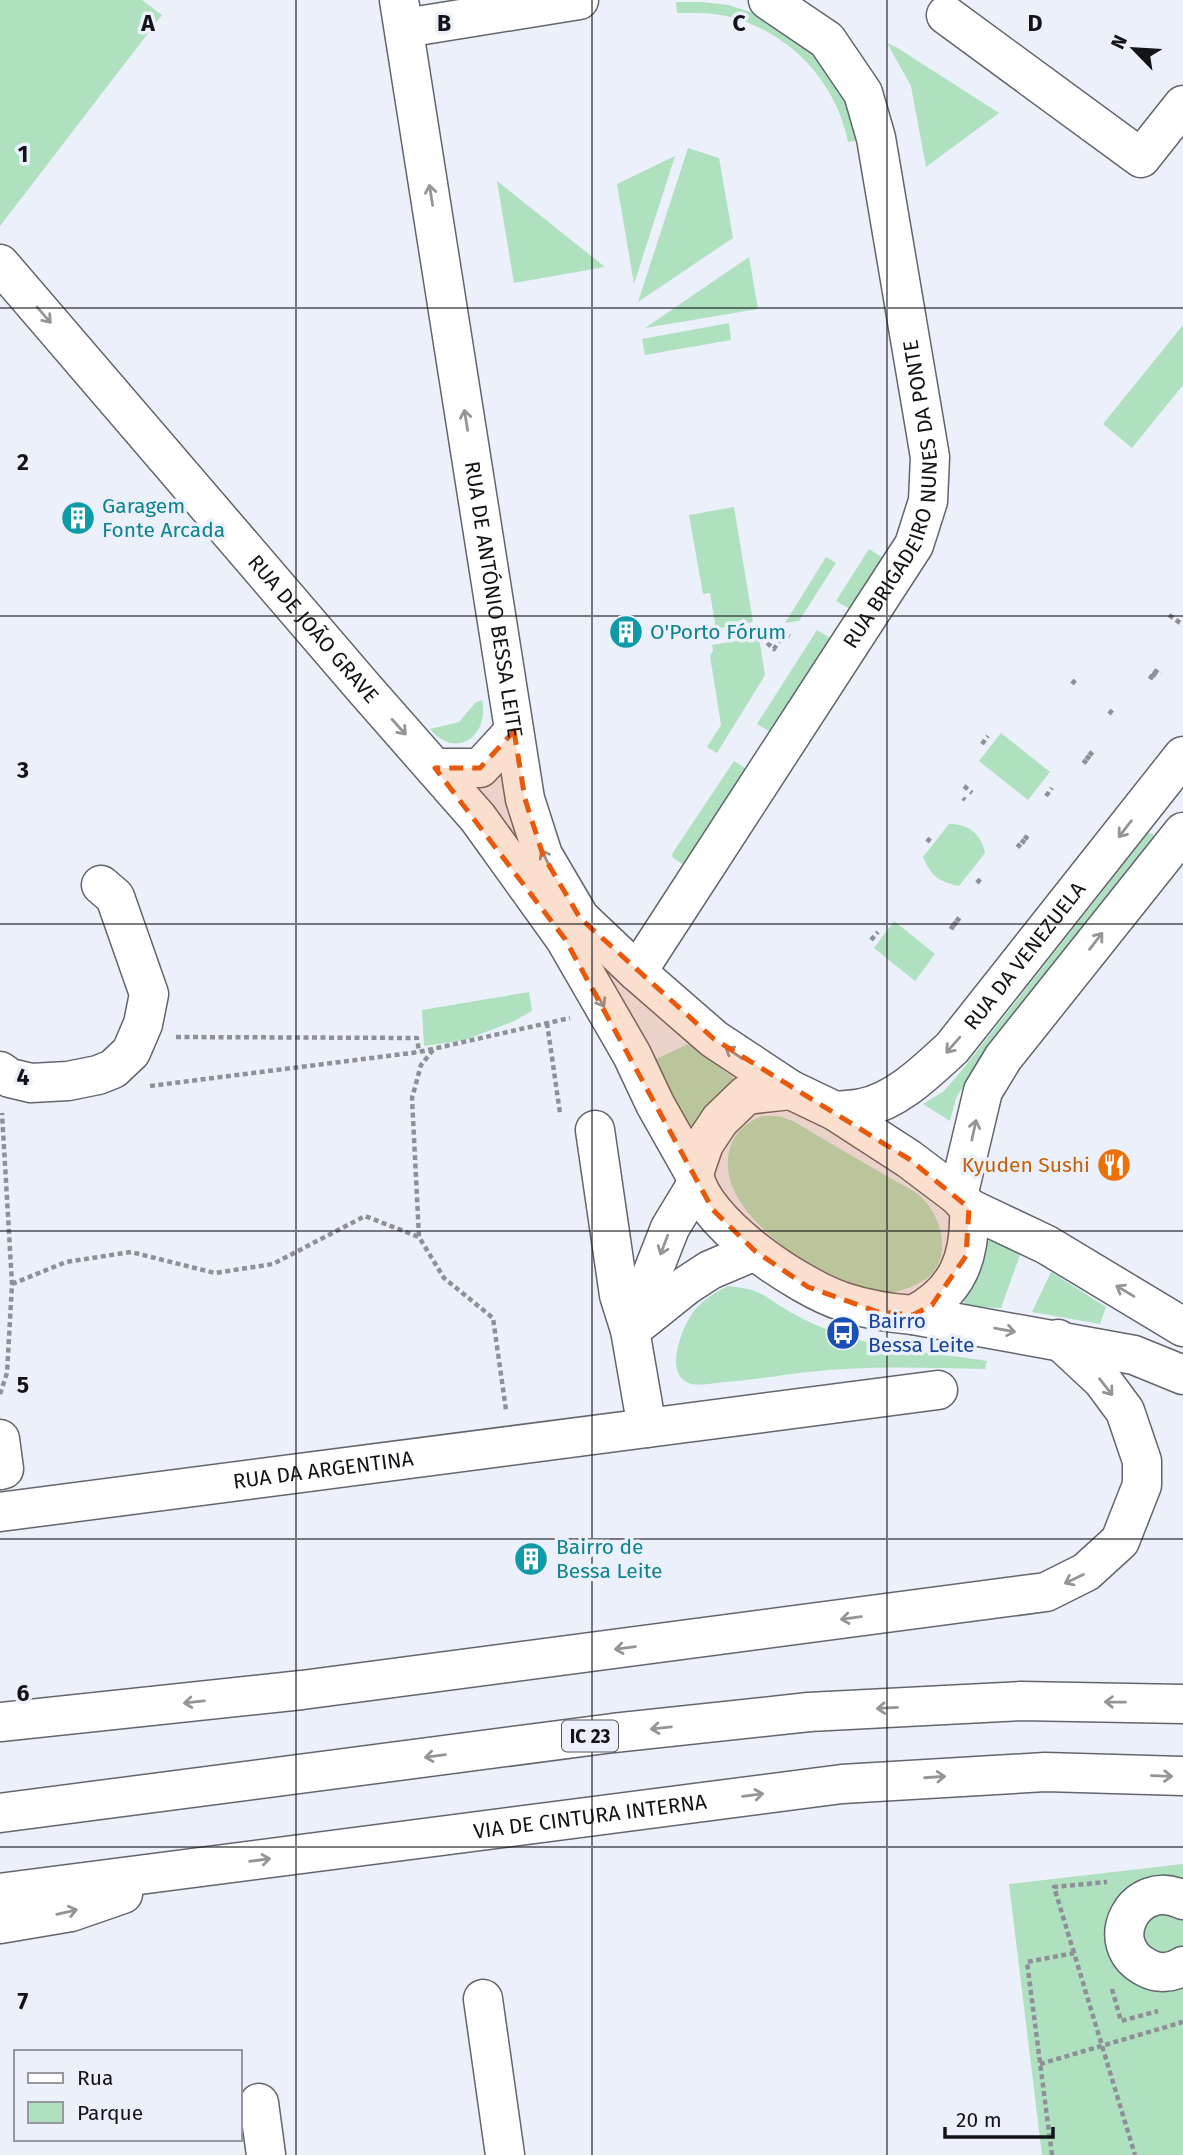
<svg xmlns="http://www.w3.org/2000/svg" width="1183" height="2155" font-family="'Fira Sans',sans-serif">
	<rect width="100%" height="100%" fill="#ecf0fa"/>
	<g fill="#afe0c0">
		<path d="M0,0H142L162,15L0,226Z"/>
		<path d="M676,2H702L728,5L754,13L777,25L819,58L847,102L860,140L848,142C836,80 787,30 726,16C710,12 693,13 677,13Z"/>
		<path d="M887,43L896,47L999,113L926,167L911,86Z"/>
		<path d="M688,148L719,158L733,238L638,302Z"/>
		<path d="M675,156L634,284L617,184Z"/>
		<path d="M497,181L605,267L514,283Z"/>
		<path d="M749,257L758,309L645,328Z"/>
		<path d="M729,323L731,340L645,355L642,339Z"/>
		<path d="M1183,325V385L1132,448L1103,424Z"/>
		<path d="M734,507L753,622L716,629L710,593L703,594L689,515Z"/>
		<path d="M869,549L883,558L850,609L836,601Z"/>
		<path d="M826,557L836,563L799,621L785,623Z"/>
		<path d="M817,630L832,639L772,733L757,724Z"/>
		<path d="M759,637L765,675L717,753L707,747L721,725L710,656L713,651L712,645Z"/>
		<path d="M482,700C490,737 455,760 430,729L459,722L475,703Z"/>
		<path d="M1001,733L1050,772L1028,800L979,761Z"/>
		<path d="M734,761L748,770L687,867L673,858L672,854Z"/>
		<path d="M949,824C969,824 981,834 985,853L959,886C939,882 931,876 923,857Z"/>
		<path d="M1148,833L1153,834L1155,839L970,1075L956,1098L950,1121L923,1104L944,1091L963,1069Z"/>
		<path d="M894,921L935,954L915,981L874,948Z"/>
		<path d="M529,992L532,1011L512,1022L465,1040L424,1046L422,1010Z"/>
		<path d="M688,1044L735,1079L737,1083L693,1130L688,1127L654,1060Z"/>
		<path d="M762,1116H778L793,1121C823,1139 854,1157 885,1175C896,1182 912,1188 921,1197C942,1216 953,1258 927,1278C917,1285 900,1293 888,1292C833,1288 722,1221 728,1159C730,1137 743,1124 762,1116Z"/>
		<path d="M993,1240L1020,1255L1001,1308L966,1306L963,1299L972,1285L988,1241Z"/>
		<path d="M1051,1272L1106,1307L1100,1324L1032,1312Z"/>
		<path d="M728,1286C762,1289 763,1296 790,1312C806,1321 822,1328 839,1334C886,1350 938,1353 987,1361L985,1369C927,1368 867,1365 809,1372C781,1375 753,1380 724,1382C715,1383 702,1386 692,1384C671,1379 675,1355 680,1339C690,1310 701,1300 728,1286Z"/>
		<path d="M1183,1864V2155H1042L1009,1884Z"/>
	</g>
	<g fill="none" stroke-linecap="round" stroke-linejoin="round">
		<g stroke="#62656d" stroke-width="41">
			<g id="minor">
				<path d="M946,15L1141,158L1183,105"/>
				<path d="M405,28L579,0"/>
				<path id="s1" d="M637,972L914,545L928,501L930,457L876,138L863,93L827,40L768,0"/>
				<path d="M0,1071L10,1078L31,1083L68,1081L98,1075L113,1069L131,1052L143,1024L149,994L115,897L101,885"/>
				<path id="s2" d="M835,1111C844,1110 854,1110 862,1108C897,1101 927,1071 952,1048L1183,756"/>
				<path d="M958,1196L983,1091L1003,1058L1183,832"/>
				<path d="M632,1329L687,1285L710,1270L755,1251"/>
				<path d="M630,1330L670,1228L696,1185"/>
				<path d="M647,1428L938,1390"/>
				<path d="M0,1439L4,1469L0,1470"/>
				<path id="s3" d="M0,1512L647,1428L630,1330L619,1295L595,1130"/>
				<path d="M1183,1900C1135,1876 1099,1944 1147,1968C1158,1974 1172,1973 1183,1966"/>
				<path d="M483,1999L505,2155"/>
				<path d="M259,2103L266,2155"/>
			</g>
		</g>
		<g stroke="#62656d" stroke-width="41">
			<g id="major">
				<path id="s4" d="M399,0L525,799L543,855L580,918L637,972L714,1039L791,1090L835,1111L909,1159L958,1196L969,1208C971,1257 958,1292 913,1315"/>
				<path id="s5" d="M0,264L363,687L478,818L565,939L632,1055L655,1104L694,1173C700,1222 800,1288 844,1302C868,1310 889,1313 913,1315L1134,1355L1183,1375"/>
				<path d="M435,768H480L514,731"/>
				<path d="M694,1173L704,1144L720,1120L746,1095L791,1090"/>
				<path d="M969,1208L1047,1245L1183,1327"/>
			</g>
		</g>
		<g stroke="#62656d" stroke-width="41">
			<g id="highway">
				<path d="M0,1722L302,1690L1046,1592L1086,1572L1120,1541L1142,1485V1461L1125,1411L1102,1380L1058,1339"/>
				<path d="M0,1813L613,1733L809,1712L1021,1701L1183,1704"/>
				<path id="s6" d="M0,1893L842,1784L1045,1772L1183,1776"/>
				<path d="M0,1924L71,1912L123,1894"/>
			</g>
		</g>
		<g stroke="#8d9097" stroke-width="4.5" stroke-dasharray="5 3.5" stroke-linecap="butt">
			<path d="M1169,615L1183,625"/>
			<path d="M763,627L765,641L774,649L784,633L790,636"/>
			<path d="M1154,670L1161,675"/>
			<path d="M1152,673L1158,677"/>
			<path d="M1149,676L1156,680"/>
			<path d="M1072,684L1077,678"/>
			<path d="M1109,714L1114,708"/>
			<path d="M982,744L988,736"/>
			<path d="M1089,752L1095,757"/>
			<path d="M1086,756L1092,761"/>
			<path d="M1083,760L1089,765"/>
			<path d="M964,786L972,793"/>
			<path d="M1046,796L1052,788"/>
			<path d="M963,798L965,800"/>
			<path d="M1024,836L1030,840"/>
			<path d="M1021,840L1027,844"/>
			<path d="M927,842L932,836"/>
			<path d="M1017,844L1023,849"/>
			<path d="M977,883L982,877"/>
			<path d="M956,918L961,922"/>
			<path d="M953,922L958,926"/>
			<path d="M950,926L955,929"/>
			<path d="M871,940L878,932"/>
			<path d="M547,1023L560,1113"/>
			<path d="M176,1037L417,1038L419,1052"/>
			<path d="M433,1050L421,1065L412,1098L419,1237L444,1278L493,1318L506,1410"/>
			<path d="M150,1086L419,1052L570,1018"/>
			<path d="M12,1284L66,1262L131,1252L215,1273L273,1264L365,1216L419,1237"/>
			<path d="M0,1394L7,1373L12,1284L2,1113"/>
			<path d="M1074,1953L1054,1887L1107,1882"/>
			<path d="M1112,1989L1121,2021L1158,2011"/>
			<path d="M1040,2064L1183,2022"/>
			<path d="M1052,2155L1027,1962L1074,1953L1135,2155"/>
		</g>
		<use href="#minor" stroke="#fff" stroke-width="38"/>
		<use href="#major" stroke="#fff" stroke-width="38"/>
		<use href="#highway" stroke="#fff" stroke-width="38"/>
	</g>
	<defs><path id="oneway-shaft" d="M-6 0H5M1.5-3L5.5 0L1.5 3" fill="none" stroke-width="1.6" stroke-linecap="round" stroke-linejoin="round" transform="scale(1.75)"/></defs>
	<g stroke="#949597">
		<use href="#oneway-shaft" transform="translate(431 195) rotate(-99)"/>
		<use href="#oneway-shaft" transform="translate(44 315) rotate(49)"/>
		<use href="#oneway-shaft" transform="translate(466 420) rotate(-99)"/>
		<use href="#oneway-shaft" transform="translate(399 727) rotate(48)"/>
		<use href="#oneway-shaft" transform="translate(1125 829) rotate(128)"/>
		<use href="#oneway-shaft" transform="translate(546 859) rotate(-117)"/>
		<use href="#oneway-shaft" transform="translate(1096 941) rotate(-52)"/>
		<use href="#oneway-shaft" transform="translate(599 998) rotate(60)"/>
		<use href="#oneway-shaft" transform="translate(953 1045) rotate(131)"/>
		<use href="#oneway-shaft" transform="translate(734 1053) rotate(-146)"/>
		<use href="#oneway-shaft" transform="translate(974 1130) rotate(-78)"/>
		<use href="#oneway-shaft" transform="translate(664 1245) rotate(111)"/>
		<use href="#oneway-shaft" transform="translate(1125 1291) rotate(-149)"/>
		<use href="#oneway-shaft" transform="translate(1005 1330) rotate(10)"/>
		<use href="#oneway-shaft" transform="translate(1106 1387) rotate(52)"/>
		<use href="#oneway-shaft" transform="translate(1074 1579) rotate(154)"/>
		<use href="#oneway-shaft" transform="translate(851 1618) rotate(173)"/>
		<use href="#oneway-shaft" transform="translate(625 1648) rotate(173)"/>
		<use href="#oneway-shaft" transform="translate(194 1702) rotate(174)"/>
		<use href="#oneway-shaft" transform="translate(1115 1702) rotate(-179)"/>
		<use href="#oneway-shaft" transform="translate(887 1708) rotate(177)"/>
		<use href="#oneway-shaft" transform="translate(661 1728) rotate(174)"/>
		<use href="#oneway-shaft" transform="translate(435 1756) rotate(173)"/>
		<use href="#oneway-shaft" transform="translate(1162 1776) rotate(2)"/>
		<use href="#oneway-shaft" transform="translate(935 1777) rotate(-4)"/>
		<use href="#oneway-shaft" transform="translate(753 1795) rotate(-7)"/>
		<use href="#oneway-shaft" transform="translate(260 1860) rotate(-7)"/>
		<use href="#oneway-shaft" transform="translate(67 1912) rotate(-13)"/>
	</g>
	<path fill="#e8590c" fill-opacity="0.2" stroke="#e8590c" stroke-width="5" stroke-dasharray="14 9" stroke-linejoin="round" d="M514,731L525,799L543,855L580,918L714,1039L909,1159L969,1208L966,1256L932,1305L913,1315L878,1312L808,1287L755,1251L713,1210L565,939L435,768H480Z"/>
	<path fill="none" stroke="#121417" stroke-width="2" stroke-opacity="0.55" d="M296,0V2155M592,0V2155M887,0V2155M0,308H1183M0,616H1183M0,924H1183M0,1231H1183M0,1539H1183M0,1847H1183"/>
	<defs>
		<g id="building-disc" transform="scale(1.75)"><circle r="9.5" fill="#0f9aa8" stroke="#ecf0fa"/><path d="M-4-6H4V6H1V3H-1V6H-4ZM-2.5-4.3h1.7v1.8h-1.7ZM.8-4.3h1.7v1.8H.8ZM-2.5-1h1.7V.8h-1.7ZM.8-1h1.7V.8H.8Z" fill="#fff"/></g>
		<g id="restaurant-disc" transform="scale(1.75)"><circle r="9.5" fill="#e8710a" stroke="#ecf0fa"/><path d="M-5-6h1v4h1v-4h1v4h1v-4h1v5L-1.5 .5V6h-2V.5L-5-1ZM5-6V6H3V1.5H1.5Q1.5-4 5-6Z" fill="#fff"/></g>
		<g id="bus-disc" transform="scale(1.75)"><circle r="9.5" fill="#1a4fb4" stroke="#ecf0fa"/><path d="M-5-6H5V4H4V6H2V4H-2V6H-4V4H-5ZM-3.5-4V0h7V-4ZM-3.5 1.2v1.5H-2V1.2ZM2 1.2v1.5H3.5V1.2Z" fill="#fff"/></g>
	</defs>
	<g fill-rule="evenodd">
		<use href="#building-disc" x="78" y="518"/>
		<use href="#building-disc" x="626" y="632"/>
		<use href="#restaurant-disc" x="1114" y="1165"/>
		<use href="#bus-disc" x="843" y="1333"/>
		<use href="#building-disc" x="531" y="1559"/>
	</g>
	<g text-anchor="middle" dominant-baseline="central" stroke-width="7" stroke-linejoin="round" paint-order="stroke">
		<rect fill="#ecf0fa" stroke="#53565b" stroke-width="2" x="562" y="1720.5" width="56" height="31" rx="5"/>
		<g font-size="19" font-weight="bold" fill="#121417">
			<text x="590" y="1736">IC 23</text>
		</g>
		<g font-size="21" fill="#121417" stroke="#ecf0fa">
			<text stroke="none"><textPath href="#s1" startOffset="553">RUA BRIGADEIRO NUNES DA PONTE</textPath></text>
			<text stroke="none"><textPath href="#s4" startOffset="607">RUA DE ANTÓNIO BESSA LEITE</textPath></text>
			<text stroke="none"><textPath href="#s5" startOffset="481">RUA DE JOÃO GRAVE</textPath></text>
			<text stroke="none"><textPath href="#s2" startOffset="254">RUA DA VENEZUELA</textPath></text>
			<text stroke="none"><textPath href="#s3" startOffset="326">RUA DA ARGENTINA</textPath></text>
			<text stroke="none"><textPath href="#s6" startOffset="595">VIA DE CINTURA INTERNA</textPath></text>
		</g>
		<g font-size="21" fill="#0d838f" stroke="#ecf0fa" text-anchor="start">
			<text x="102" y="506">Garagem<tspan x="102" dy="24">Fonte Arcada</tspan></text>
			<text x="650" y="632">O'Porto Fórum</text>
			<text x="556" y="1547">Bairro de<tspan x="556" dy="24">Bessa Leite</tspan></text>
		</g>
		<g font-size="21" fill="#c56008" stroke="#ecf0fa" text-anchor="end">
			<text x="1090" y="1165">Kyuden Sushi</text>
		</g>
		<g font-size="21" fill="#164399" stroke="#ecf0fa" text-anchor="start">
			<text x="868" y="1321">Bairro<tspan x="868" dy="24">Bessa Leite</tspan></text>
		</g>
	</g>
	<g font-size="23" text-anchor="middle" font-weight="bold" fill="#121417" stroke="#ecf0fa" stroke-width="7" stroke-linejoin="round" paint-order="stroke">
		<text x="148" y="31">A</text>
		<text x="444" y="31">B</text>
		<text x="739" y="31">C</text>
		<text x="1035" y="31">D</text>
		<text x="23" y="162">1</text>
		<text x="23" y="470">2</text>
		<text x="23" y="778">3</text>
		<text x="23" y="1085">4</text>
		<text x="23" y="1393">5</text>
		<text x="23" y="1701">6</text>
		<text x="23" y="2009">7</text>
	</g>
	<rect x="14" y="2050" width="228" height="91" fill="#ecf0fa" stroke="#95989f" stroke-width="2"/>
	<rect x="28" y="2073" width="35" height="10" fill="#ffffff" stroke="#95989f" stroke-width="2"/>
	<text x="77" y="2085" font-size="21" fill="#121417">Rua</text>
	<rect x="28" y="2102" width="35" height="21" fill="#afe0c0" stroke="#95989f" stroke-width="2"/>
	<text x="77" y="2120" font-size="21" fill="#121417">Parque</text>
	<g transform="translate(1134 49) rotate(295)" stroke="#ecf0fa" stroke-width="5" paint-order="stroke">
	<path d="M0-5L12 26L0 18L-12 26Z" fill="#121417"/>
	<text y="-10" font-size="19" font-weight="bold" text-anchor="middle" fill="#121417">N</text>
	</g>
	<path d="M945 2127v10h108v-10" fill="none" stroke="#121417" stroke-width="3.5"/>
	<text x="956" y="2127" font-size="21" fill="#121417" stroke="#ecf0fa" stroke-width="5" paint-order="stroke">20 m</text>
</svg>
